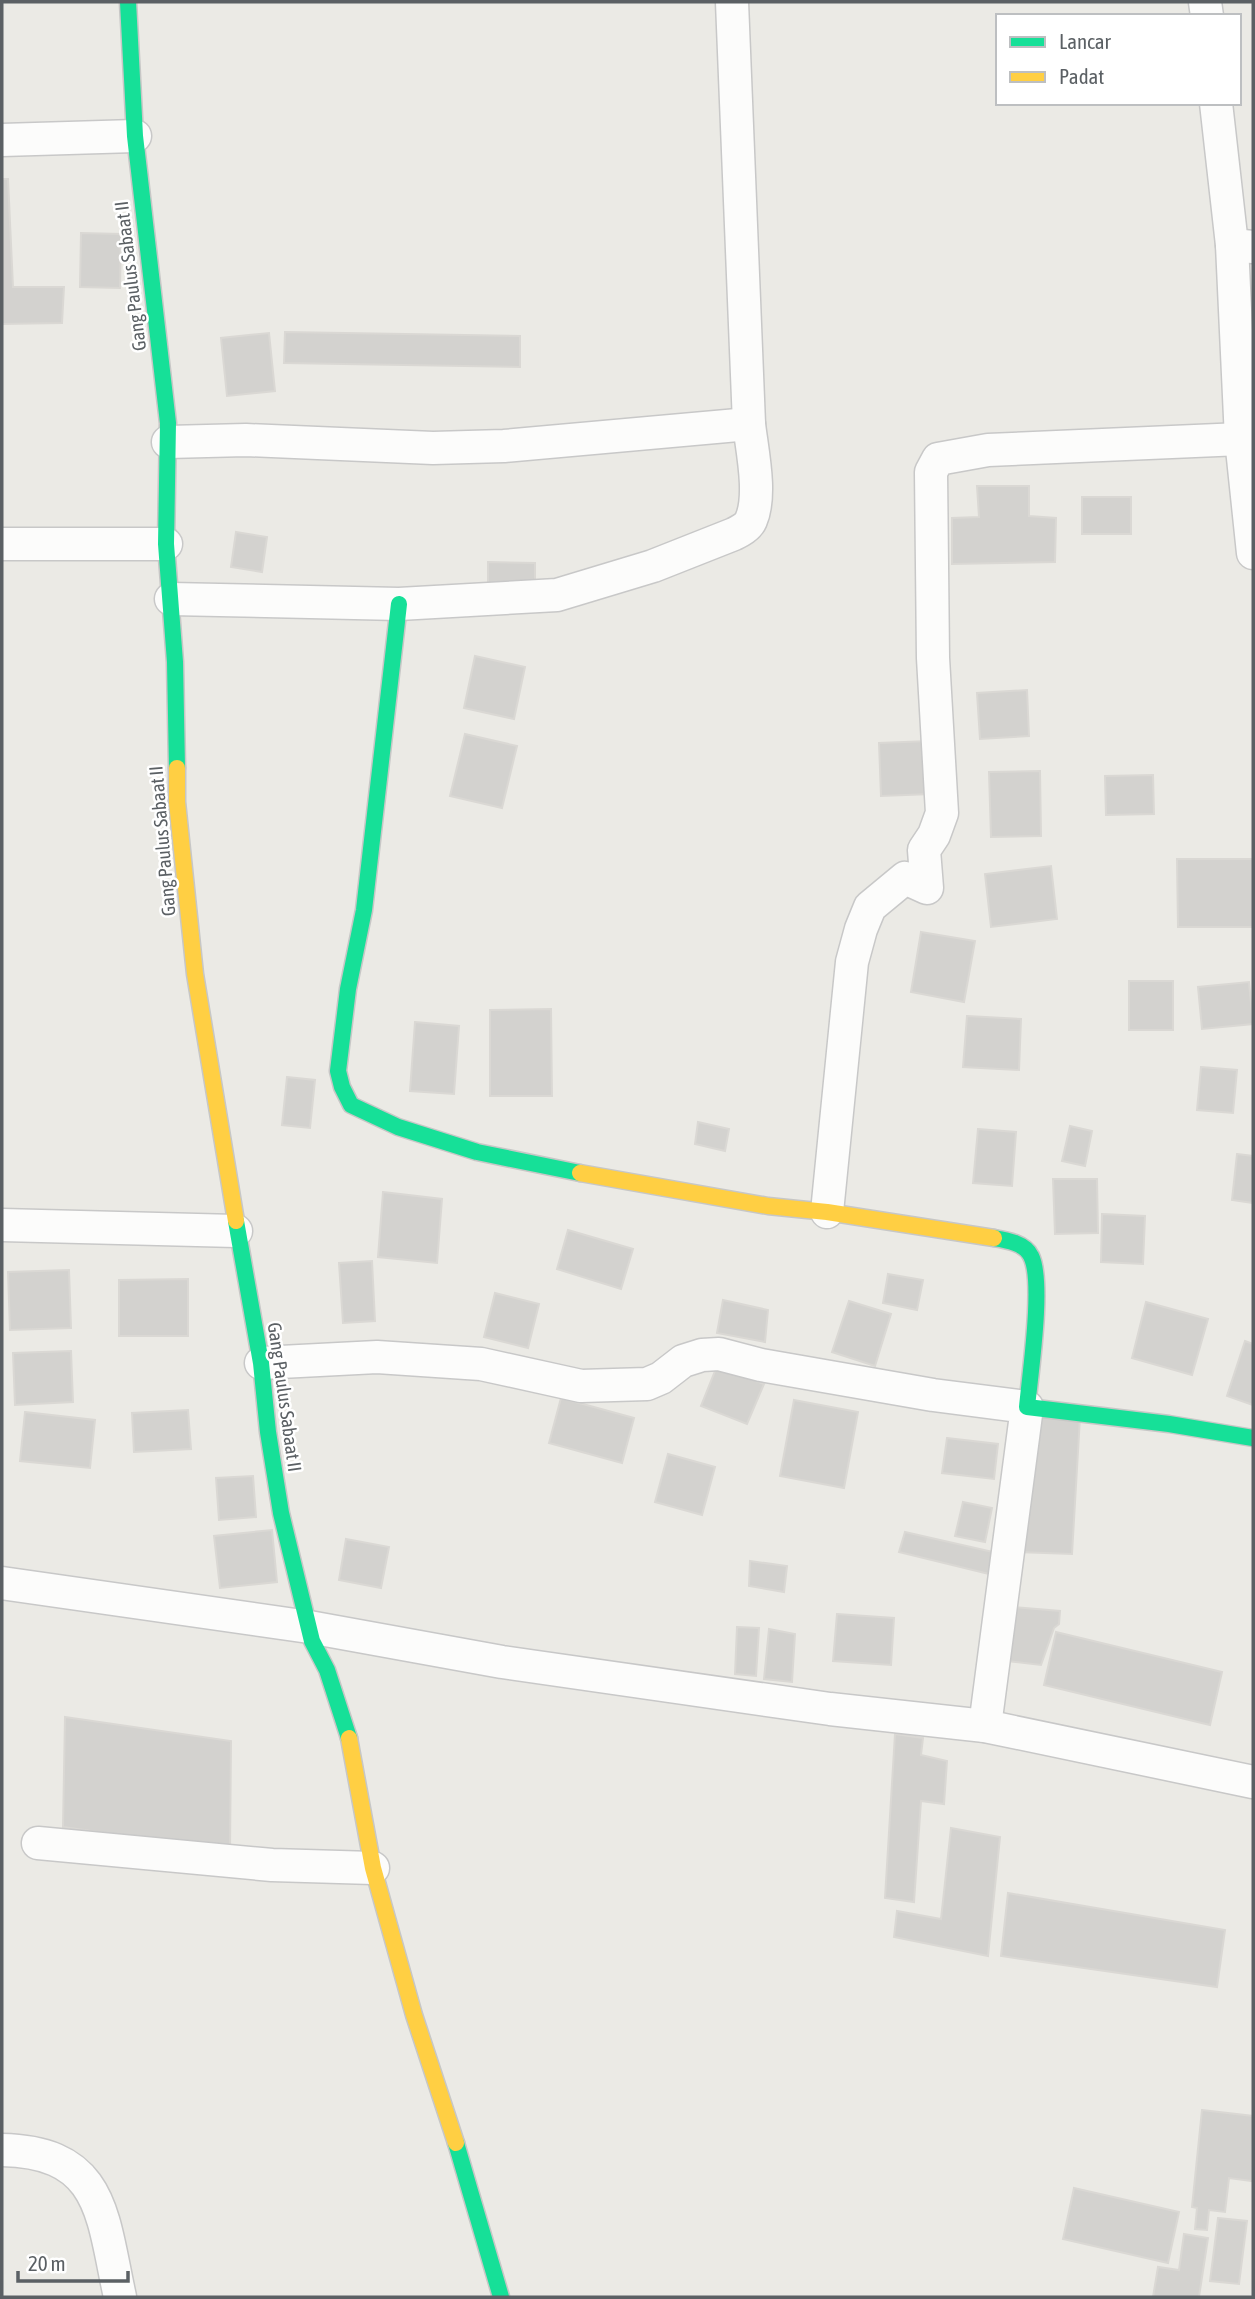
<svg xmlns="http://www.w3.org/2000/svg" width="1255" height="2299" font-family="'Asap Condensed',sans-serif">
	<rect width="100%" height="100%" fill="#ebeae5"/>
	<g fill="#d3d2cf" stroke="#dad8d4" stroke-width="2">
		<path d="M2,179H8L13,287H64L62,323L2,324Z"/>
		<path d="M81,233L121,234L120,288L80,287Z"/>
		<path d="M285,332L520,336V367L284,363Z"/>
		<path d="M269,333L275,391L227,396L221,338Z"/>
		<path d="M977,486H1029V516L1056,518L1055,562L952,564V518L979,517Z"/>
		<rect x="1082" y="497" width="49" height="37"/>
		<path d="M236,532L267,537L262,572L231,567Z"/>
		<path d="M488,562L535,563V587H488Z"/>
		<path d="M475,656L525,667L514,719L464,708Z"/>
		<path d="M1027,690L1029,736L980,739L977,693Z"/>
		<path d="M465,734L517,746L502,808L450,796Z"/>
		<path d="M929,741L931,794L881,796L879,743Z"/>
		<path d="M1040,771L1041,836L991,837L989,772Z"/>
		<path d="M1153,775L1154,814L1106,815L1105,776Z"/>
		<path d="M1177,859H1253V927H1178Z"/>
		<path d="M1051,866L1057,919L991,927L985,874Z"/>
		<path d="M921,932L975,941L964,1002L911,992Z"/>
		<rect x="1129" y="981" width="44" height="49"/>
		<path d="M1249,982L1253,1024L1202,1029L1198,987Z"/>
		<path d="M551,1009L552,1096H490V1010Z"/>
		<path d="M967,1016L1021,1019L1019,1070L963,1067Z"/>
		<path d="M415,1022L459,1026L454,1094L410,1091Z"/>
		<path d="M1201,1067L1237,1070L1233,1113L1197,1110Z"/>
		<path d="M287,1077L315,1080L310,1128L282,1125Z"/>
		<path d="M698,1122L729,1129L725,1151L695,1144Z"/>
		<path d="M1070,1126L1092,1131L1085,1166L1062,1161Z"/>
		<path d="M978,1129L1016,1132L1012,1186L973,1183Z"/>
		<path d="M1237,1154L1253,1156V1203L1232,1200Z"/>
		<path d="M1053,1179H1097L1098,1233L1055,1234Z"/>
		<path d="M383,1192L442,1199L437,1263L378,1257Z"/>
		<path d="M1102,1214L1145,1216L1143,1264L1101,1262Z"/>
		<path d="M568,1230L633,1249L621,1289L557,1269Z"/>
		<path d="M372,1261L375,1321L343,1323L339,1263Z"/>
		<path d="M69,1270L71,1328L10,1330L8,1272Z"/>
		<path d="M888,1274L923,1280L917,1310L883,1303Z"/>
		<path d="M188,1279V1336H119V1280Z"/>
		<path d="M495,1293L539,1304L528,1348L484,1337Z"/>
		<path d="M723,1300L768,1310L765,1342L717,1333Z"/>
		<path d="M849,1301L891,1314L875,1366L832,1352Z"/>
		<path d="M1146,1302L1208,1319L1192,1375L1132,1358Z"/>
		<path d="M1245,1341L1253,1344V1405L1227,1396Z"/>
		<path d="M71,1351L73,1402L15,1405L13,1353Z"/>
		<path d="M717,1366L764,1384L747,1424L701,1406Z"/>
		<path d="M561,1398L634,1418L622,1463L549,1443Z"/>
		<path d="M794,1400L858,1412L844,1488L780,1476Z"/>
		<path d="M188,1410L191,1449L134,1452L132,1413Z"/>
		<path d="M25,1412L95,1420L90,1468L20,1461Z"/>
		<path d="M1028,1414L1080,1417L1072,1554L1017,1552Z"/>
		<path d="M947,1438L998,1444L994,1479L942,1473Z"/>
		<path d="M668,1454L715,1467L702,1515L655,1502Z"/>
		<path d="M253,1476L256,1517L219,1520L216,1478Z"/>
		<path d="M963,1502L992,1508L985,1542L955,1536Z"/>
		<path d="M272,1530L277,1582L220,1588L214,1536Z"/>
		<path d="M905,1532L993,1552L989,1574L899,1552Z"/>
		<path d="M346,1539L389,1547L381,1588L339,1580Z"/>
		<path d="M750,1561L787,1566L784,1592L749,1586Z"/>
		<path d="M1003,1606L1060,1611L1059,1624L1054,1628L1041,1665L998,1660Z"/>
		<path d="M837,1614L894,1618L891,1665L833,1661Z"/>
		<path d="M737,1627L759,1628L756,1676L735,1674Z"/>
		<path d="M769,1629L795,1634L792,1682L764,1679Z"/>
		<path d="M1056,1632L1222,1672L1210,1725L1044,1685Z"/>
		<path d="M65,1717L231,1741L230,1851L63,1827Z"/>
		<path d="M895,1734L923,1738L921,1755L947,1761L944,1804L921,1801L914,1902L885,1898Z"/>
		<path d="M951,1828L1000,1837L988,1956L894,1937L897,1911L941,1919Z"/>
		<path d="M1008,1893L1225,1930L1217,1987L1001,1956Z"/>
		<path d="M1202,2110L1253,2116L1252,2181L1229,2178L1225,2212L1209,2210L1207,2230L1195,2229L1197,2208L1192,2207Z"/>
		<path d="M1074,2188L1179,2212L1168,2263L1063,2239Z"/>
		<path d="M1218,2218L1247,2221L1239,2284L1210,2281Z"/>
		<path d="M1184,2234L1208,2238L1199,2297H1153L1158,2267L1179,2270Z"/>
	</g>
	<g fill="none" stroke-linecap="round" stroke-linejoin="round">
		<g stroke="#c8c8c8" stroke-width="35">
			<g id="street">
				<path d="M1205,2L1207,16"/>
				<path d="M1216,103L1232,245"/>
				<path d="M2,140L135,136"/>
				<path d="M1253,247L1232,245L1241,439L1253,553"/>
				<path d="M168,442L246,440L433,448L504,446L749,424"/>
				<path d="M2,544H166"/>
				<path d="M171,599L399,604L557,595L653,566L734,534C740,531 748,527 751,520C762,495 752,450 749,424L732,2"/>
				<path d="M827,1212L852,962L861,929L870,907L905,878L927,888L924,850L934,835L942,813L933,658L931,472L938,459L988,450L1241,439"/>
				<path d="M2,1225L236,1231"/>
				<path d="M261,1363L377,1357L481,1364L581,1386L647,1384L661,1378L683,1361L702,1355L719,1354L761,1365L933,1395L1027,1407L985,1726"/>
				<path d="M2,1583L309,1627L502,1662L830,1709L985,1726L1253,1782"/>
				<path d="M38,1843L272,1865L373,1868"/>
				<path d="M2,2150C104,2152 102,2216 120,2297"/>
			</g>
		</g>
		<g stroke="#c7c7c6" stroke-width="19">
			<g id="fast">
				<path d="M128,2L135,136L168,423L166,544L175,662L177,768"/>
				<path d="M399,604L364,910L348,989L338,1071L342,1087L351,1105L398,1127L477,1152L580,1173"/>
				<path d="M236,1221L261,1363L268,1432L281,1513L312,1641L327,1670L349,1738"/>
				<path d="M994,1238C1006,1240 1025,1243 1031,1256C1044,1281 1030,1375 1027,1407L1169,1424L1253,1438"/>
				<path d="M456,2143L501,2297"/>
			</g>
		</g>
		<g stroke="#c7c7c6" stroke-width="19">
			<g id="slow">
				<path d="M177,768V802L195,974L236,1221"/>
				<path d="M580,1173L768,1206L827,1212L994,1238"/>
				<path d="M349,1738L373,1868L414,2015L456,2143"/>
			</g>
		</g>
		<use href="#street" stroke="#fcfcfb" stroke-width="32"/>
		<use href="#fast" stroke="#16e098" stroke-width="16"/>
		<use href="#slow" stroke="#ffcf43" stroke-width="16"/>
	</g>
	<g text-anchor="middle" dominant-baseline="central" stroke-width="5" stroke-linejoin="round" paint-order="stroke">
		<g font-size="19" fill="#5b6064" stroke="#fff">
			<text transform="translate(130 276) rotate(-97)">Gang Paulus Sabaat II</text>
			<text transform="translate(162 841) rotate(-95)">Gang Paulus Sabaat II</text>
			<text transform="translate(285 1397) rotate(82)">Gang Paulus Sabaat II</text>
		</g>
	</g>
	<rect width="1255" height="2299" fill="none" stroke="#5b6064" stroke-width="7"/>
	<rect x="996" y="14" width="245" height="91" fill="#ffffff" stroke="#bdbfc1" stroke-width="2"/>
	<rect x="1010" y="37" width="35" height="10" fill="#16e098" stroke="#bdbfc1" stroke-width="2"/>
	<text x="1059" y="49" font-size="21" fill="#5b6064">Lancar</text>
	<rect x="1010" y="72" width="35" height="10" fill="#ffcf43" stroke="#bdbfc1" stroke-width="2"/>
	<text x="1059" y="84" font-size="21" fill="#5b6064">Padat</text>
	<path d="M18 2271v10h110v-10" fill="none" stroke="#5b6064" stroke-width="3.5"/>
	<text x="28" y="2271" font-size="21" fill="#5b6064" stroke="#ffffff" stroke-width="5" paint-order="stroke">20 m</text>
</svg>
